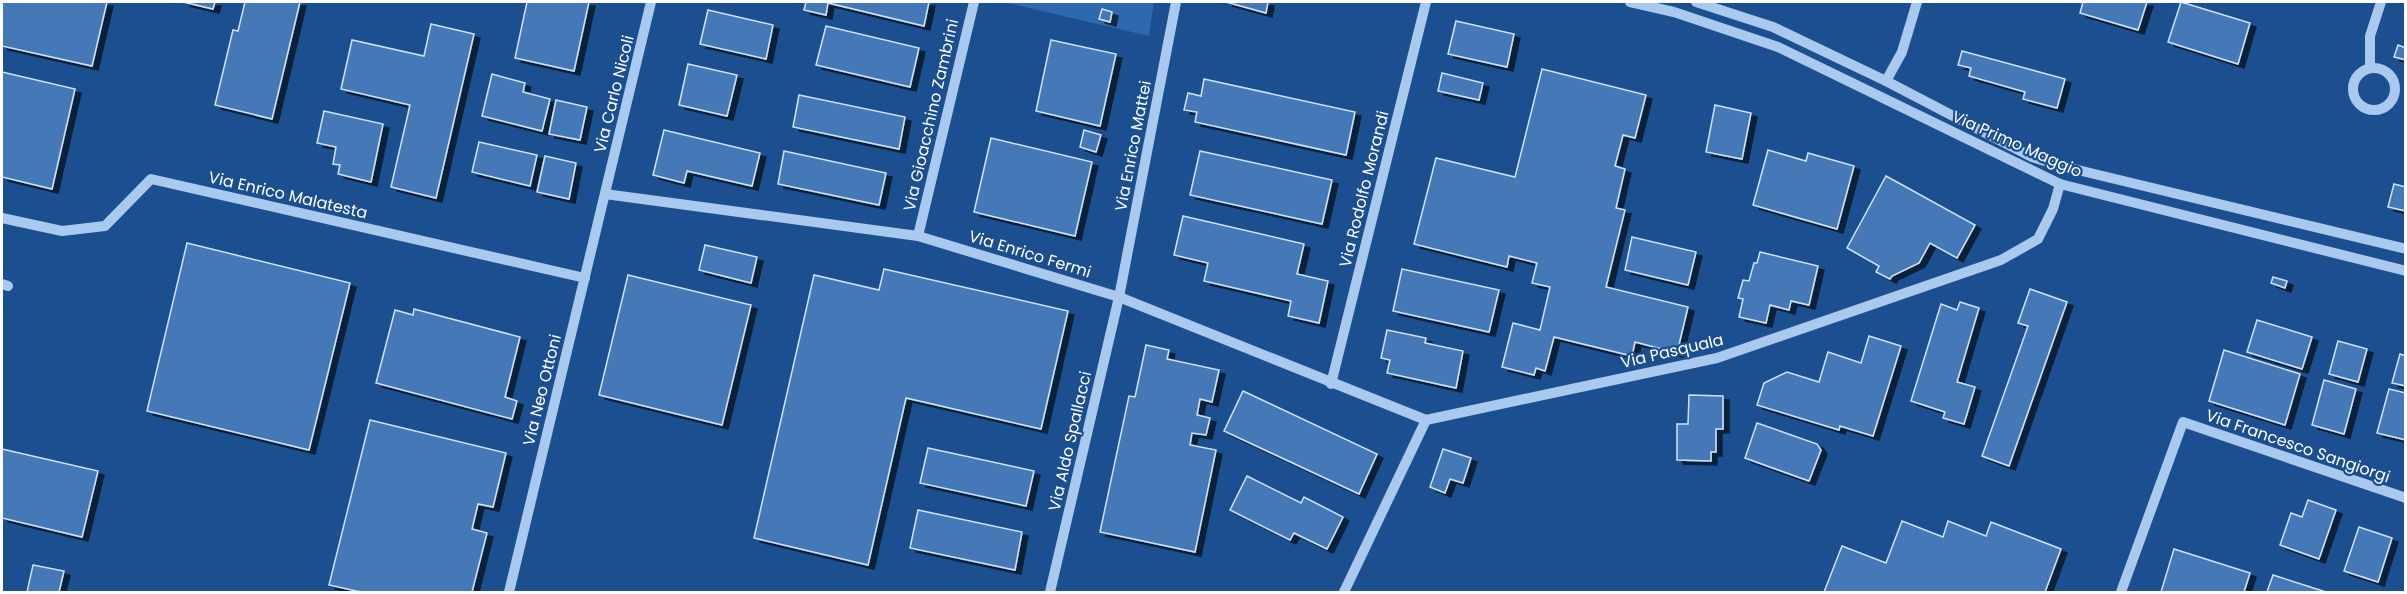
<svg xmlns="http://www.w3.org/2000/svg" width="2407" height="594" font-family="Poppins,sans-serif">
	<defs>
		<filter id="shadow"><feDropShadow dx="6" dy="4" stdDeviation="0" flood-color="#0009"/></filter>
	</defs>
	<rect width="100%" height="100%" fill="#1b4f8f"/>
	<path fill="#2e69ad" d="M1003,2H1154L1149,36Z"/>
	<g fill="#4478b7" stroke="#cfe3fa" stroke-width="1.5" filter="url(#shadow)">
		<path d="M2,2H107L92,66L2,46Z"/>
		<path d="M183,2H215L213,9Z"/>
		<path d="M245,2H300L272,119L215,105L233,30L238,31Z"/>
		<path d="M527,2H589L574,71L515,58Z"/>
		<path d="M806,2H929L924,26L828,3L826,15L804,10Z"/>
		<path d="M1226,2H1268L1266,13Z"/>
		<path d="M2083,2H2147L2138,30L2080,13Z"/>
		<path d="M2181,2L2250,23L2238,64L2168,42Z"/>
		<path d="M1102,9L1112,12L1110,22L1099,19Z"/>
		<path d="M708,10L773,25L766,59L700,44Z"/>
		<path d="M1456,21L1514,34L1507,67L1448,54Z"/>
		<path d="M431,24L474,34L436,198L391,187L410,105L341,89L352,40L424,56Z"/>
		<path d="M826,26L919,48L910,87L816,65Z"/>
		<path d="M1051,40L1116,54L1100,126L1036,111Z"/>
		<path d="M2398,45L2406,48V60L2394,57Z"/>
		<path d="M1962,51L2065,79L2057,108L2023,99L2025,92L1969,76L1971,68L1958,65Z"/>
		<path d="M688,64L737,75L727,116L679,105Z"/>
		<path d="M1542,69L1646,95L1635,138L1623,135L1615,166L1625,169L1616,208L1625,210L1606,287L1688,307L1677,353L1635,342L1632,356L1554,337L1545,371L1536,368L1534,375L1502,367L1513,323L1540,330L1550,287L1532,283L1537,263L1509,256L1507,267L1414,244L1436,158L1515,177Z"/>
		<path d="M2,72L75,89L52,189L2,177Z"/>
		<path d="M1442,73L1483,83L1479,100L1438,91Z"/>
		<path d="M492,74L525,83L523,92L550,99L542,131L482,116Z"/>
		<path d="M1204,79L1355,112L1346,155L1195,122L1197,112L1184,110L1188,93L1201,96Z"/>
		<path d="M799,95L905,117L899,149L793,127Z"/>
		<path d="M556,100L587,107L580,140L549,134Z"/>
		<path d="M1715,105L1751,113L1742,159L1706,152Z"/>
		<path d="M324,111L383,124L371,182L338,174L340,165L333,164L336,147L317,143Z"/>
		<path d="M664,130L760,153L752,186L687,171L684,183L653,175Z"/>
		<path d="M1084,130L1101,135L1096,152L1080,147Z"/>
		<path d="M991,138L1092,162L1075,236L974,212Z"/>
		<path d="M479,142L537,155L530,186L472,172Z"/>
		<path d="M1768,150L1806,161L1808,153L1854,166L1837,229L1753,205Z"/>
		<path d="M784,151L886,173L879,205L778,184Z"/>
		<path d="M1200,151L1332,180L1322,224L1190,195Z"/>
		<path d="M545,156L576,163L569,199L537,192Z"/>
		<path d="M1886,176L1975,225L1957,258L1930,243L1919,263L1892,276L1890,279L1876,272L1879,266L1847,248Z"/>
		<path d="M2394,184L2406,187V211L2388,207Z"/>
		<path d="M1183,216L1304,244L1297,274L1328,281L1319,323L1288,316L1291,301L1204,281L1208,263L1174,255Z"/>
		<path d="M1632,237L1696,252L1688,285L1625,270Z"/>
		<path d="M187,243L350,283L309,450L147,411Z"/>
		<path d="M705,245L757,257L751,283L699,270Z"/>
		<path d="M1760,252L1818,266L1809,305L1791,301L1789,310L1770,305L1766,323L1739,317L1743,299L1738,298L1743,280L1749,281L1754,263H1757Z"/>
		<path d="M884,269L1068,311L1041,429L906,398L868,565L754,538L814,275L879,290Z"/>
		<path d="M1402,269L1499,290L1489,332L1393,311Z"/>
		<path d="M628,275L751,305L722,425L599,395Z"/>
		<path d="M2273,277L2287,281L2285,288L2271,283Z"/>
		<path d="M2030,289L2067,302L2009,466L1982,456L2028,326L2018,323Z"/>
		<path d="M1960,302L1979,308L1957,382L1975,387L1964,424L1943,418L1945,412L1911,401L1941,304L1957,310Z"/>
		<path d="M414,309L520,337L505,397L517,401L512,419L376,383L395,310L413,315Z"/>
		<path d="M2257,320L2312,337L2302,369L2247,352Z"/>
		<path d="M1387,330L1426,338L1425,343L1463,351L1456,388L1387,373L1390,360L1381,358Z"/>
		<path d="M1869,336L1901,346L1873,436L1840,426L1839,430L1757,405L1764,383L1787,372L1819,382L1828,352L1861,363Z"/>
		<path d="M2338,341L2367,349L2358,382L2329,374Z"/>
		<path d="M1146,345L1169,350L1167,359L1219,370L1212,402L1200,399L1197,415L1210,418L1206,435L1192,433L1190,445L1216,450L1195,552L1100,532L1129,396L1135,397Z"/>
		<path d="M2224,350L2300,374L2285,425L2209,401Z"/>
		<path d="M2400,354L2406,356V386L2392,383Z"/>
		<path d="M2324,380L2356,389L2344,434L2312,425Z"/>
		<path d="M2389,389L2406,393V440L2377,433Z"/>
		<path d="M1243,391L1377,454L1359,494L1224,431Z"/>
		<path d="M1689,395L1723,396V429H1716V452H1711V461L1677,460V424H1688Z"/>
		<path d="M370,420L506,453L493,507L478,504L472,529L487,533L472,592H361L329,585Z"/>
		<path d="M1757,423L1817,444L1821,450L1809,481L1745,458Z"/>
		<path d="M928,448L1034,471L1026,506L920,483Z"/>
		<path d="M2,449L98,471L82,537L2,518Z"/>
		<path d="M1443,449L1471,458L1463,483L1450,479L1445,493L1430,487Z"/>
		<path d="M1247,476L1301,503L1304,497L1343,517L1327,549L1294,533L1290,540L1230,510Z"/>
		<path d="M2308,500L2336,510L2319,559L2280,545L2291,513L2302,517Z"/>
		<path d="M918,510L1022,532L1015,570L910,548Z"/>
		<path d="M1902,521L1943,537L1948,521L1986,536L1991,522L2061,549L2045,592H1824L1842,546L1886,563Z"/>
		<path d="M2359,527L2392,538L2378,582L2344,571Z"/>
		<path d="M2174,549L2250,573L2244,592H2161Z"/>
		<path d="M33,565L64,571L59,592H27Z"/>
		<path d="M2273,575L2326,592H2267Z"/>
	</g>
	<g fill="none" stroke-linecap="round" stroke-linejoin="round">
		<g stroke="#a9c9ee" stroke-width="10">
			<path d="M1630,2L1674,12L1778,47L2060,184L2406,271"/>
			<path d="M1696,2L1773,27L1886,81L2032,157L2057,165L2406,249"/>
			<circle cx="2374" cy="89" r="21"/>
			<path d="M2370,68V36L2381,2"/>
			<path d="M1886,81L1902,52L1917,2"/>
			<path d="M605,194L918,236L1119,297L1426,420"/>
			<path d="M2,218L62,231L105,226L151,179L585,278"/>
			<path d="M918,236L974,2"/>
			<path d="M2,284L8,286"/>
			<path d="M1331,384L1426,2"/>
			<path d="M509,592L651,2"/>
			<path d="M1050,592L1119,297L1176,2"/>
			<path d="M1344,592L1426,420L1717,358L2001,260L2038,239L2053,209L2060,184"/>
			<path d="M2121,592L2183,422L2406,498"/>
		</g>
	</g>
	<g text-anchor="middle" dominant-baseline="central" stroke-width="4.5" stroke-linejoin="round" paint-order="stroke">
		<g font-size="16" fill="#fff" stroke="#1b4f8f">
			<text transform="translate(614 94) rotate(-76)">Via Carlo Nicoli</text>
			<text transform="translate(931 115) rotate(-77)">Via Gioacchino Zambrini</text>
			<text transform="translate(2017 144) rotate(24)">Via Primo Maggio</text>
			<text transform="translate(1133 146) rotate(-79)">Via Enrico Mattei</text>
			<text transform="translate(1364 189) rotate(-76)">Via Rodolfo Morandi</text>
			<text transform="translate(288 195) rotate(13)">Via Enrico Malatesta</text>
			<text transform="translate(1030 254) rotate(17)">Via Enrico Fermi</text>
			<text transform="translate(1672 351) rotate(-13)">Via Pasquala</text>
			<text transform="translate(542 390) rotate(-76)">Via Neo Ottoni</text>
			<text transform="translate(1070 441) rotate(-77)">Via Aldo Spallacci</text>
			<text transform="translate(2298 446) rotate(19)">Via Francesco Sangiorgi</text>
		</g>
	</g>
	<rect width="2407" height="594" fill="none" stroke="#ffffff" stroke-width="6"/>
</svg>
